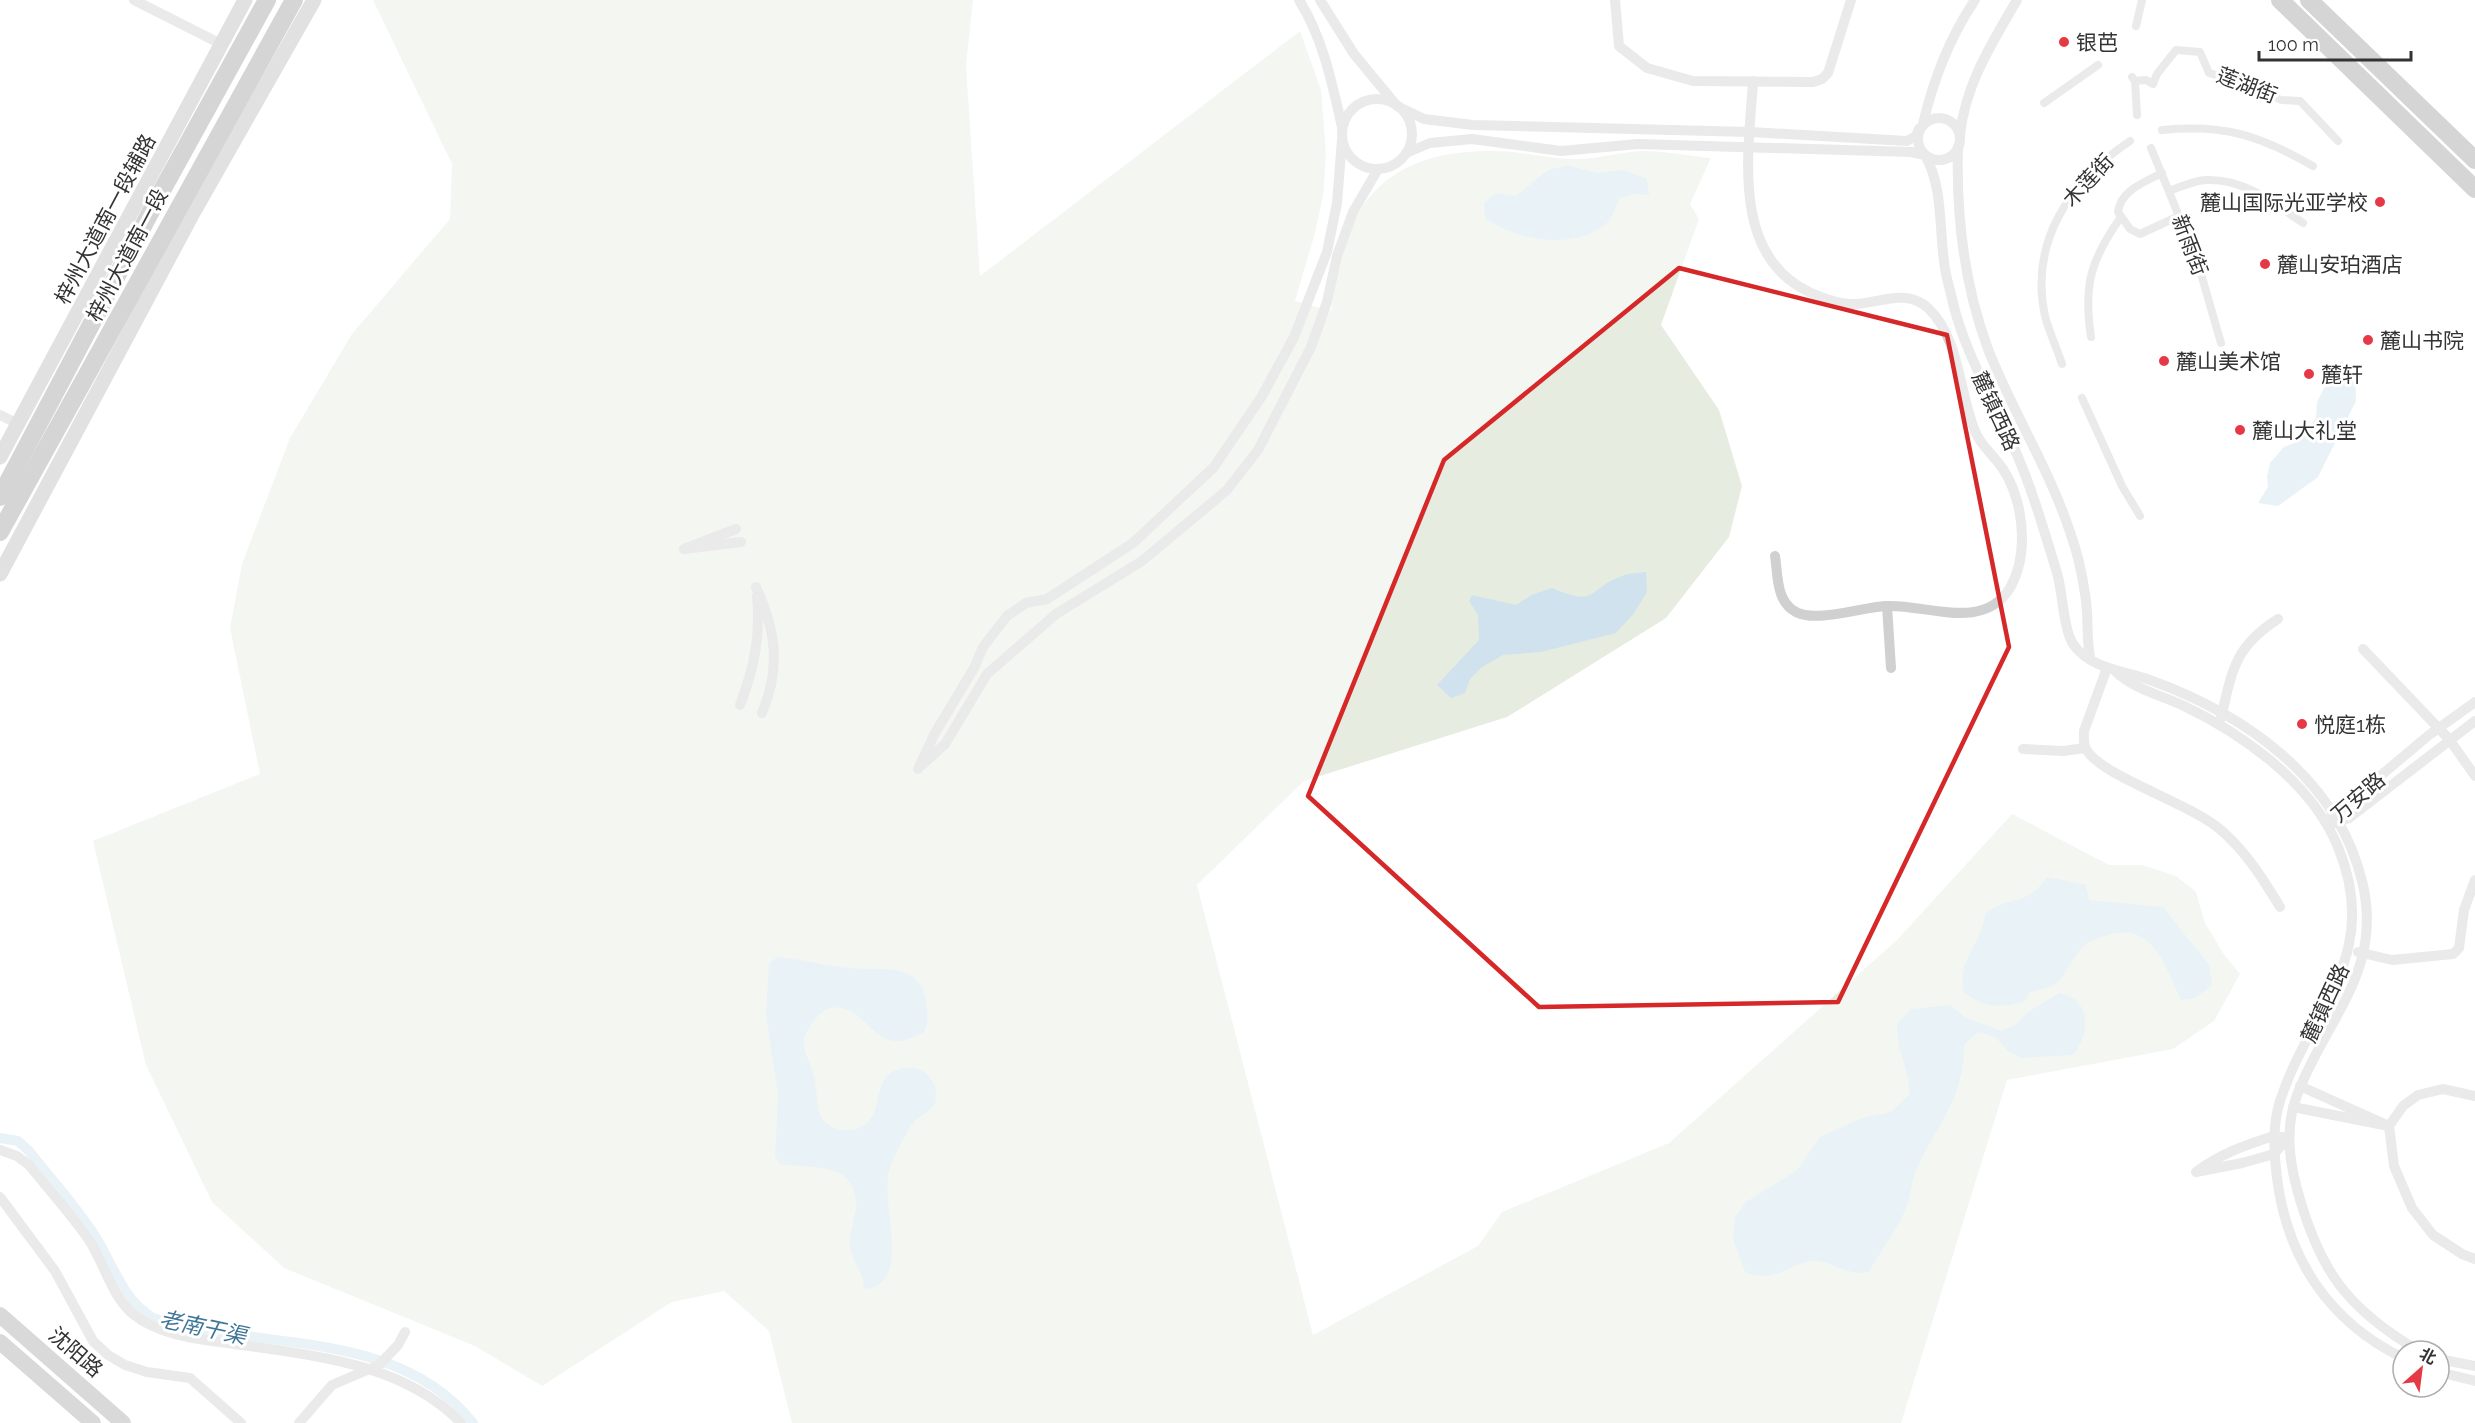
<svg xmlns="http://www.w3.org/2000/svg" width="2475" height="1423" font-family="Raleway,'Noto Sans SC',sans-serif">
	<rect width="100%" height="100%" fill="#fff"/>
	<path fill="#e6ecdf" d="M373,0H973L966,66L980,276L1300,31L1321,90L1326,155L1323,196L1315,233L1295,301L1331,311C1335,289 1338,266 1345,244C1367,173 1424,150 1494,151C1519,151 1545,158 1570,159C1594,160 1619,152 1643,151C1665,151 1689,156 1711,158L1690,204L1699,219L1661,325L1719,410L1742,486L1729,537L1666,618L1507,717L1304,781L1197,885L1313,1335L1478,1246L1502,1212L1669,1143L1897,940L2012,814L2109,865H2142L2176,876L2196,892L2205,923L2223,953L2240,974L2214,1021L2173,1049L2007,1080L1901,1423H792L769,1331L724,1291L672,1302L542,1386L475,1346L284,1268L212,1202L146,1065L93,841L260,774L230,628L242,564L290,438L352,334L450,219L452,164Z"/>
	<g fill="#cfe2ee">
		<path d="M1568,165L1597,173L1624,170L1647,179L1649,195L1634,194L1620,198C1615,206 1613,217 1607,223C1575,251 1517,241 1485,218L1484,203L1496,193L1516,196L1548,170Z"/>
		<path d="M2342,361L2355,367L2356,401L2318,477L2278,506L2258,503L2268,487L2267,476L2270,463L2284,447L2296,442L2316,418L2317,402L2333,370Z"/>
		<path d="M1646,572L1647,592L1634,613L1616,633L1541,652L1503,655L1482,667L1470,679L1465,693L1451,698L1437,685L1479,640L1478,615L1469,601L1472,595L1516,605L1531,595L1552,588C1599,608 1586,589 1622,576C1629,573 1638,573 1646,572Z"/>
		<path d="M2047,877L2086,885L2089,900L2163,907L2209,965L2212,985L2195,998L2181,1000C2166,969 2153,920 2108,935C2098,938 2087,941 2080,950C2061,975 2066,986 2030,992L2024,1002C1998,1008 1986,1008 1964,993C1956,959 1982,945 1985,914C2008,895 2027,907 2047,877Z"/>
		<path d="M777,957C802,959 826,966 850,968C880,971 920,961 926,1001C928,1014 929,1020 924,1032C916,1035 906,1041 898,1041C870,1042 862,1003 831,1008C824,1009 817,1017 813,1022C793,1046 811,1056 815,1081C819,1102 813,1122 838,1129C848,1132 861,1130 868,1122C885,1105 871,1070 907,1068C916,1067 924,1070 930,1078C937,1086 937,1095 935,1104C929,1112 920,1116 914,1122C905,1134 895,1154 890,1167C878,1200 915,1286 864,1289C863,1270 852,1262 850,1246C848,1231 858,1215 856,1200C852,1160 807,1169 780,1164L775,1156L778,1094L766,1014L769,964Z"/>
		<path d="M2059,993C2091,998 2091,1033 2073,1055L2021,1058L2008,1051L1995,1037L1978,1032L1964,1045C1963,1103 1939,1120 1917,1168C1911,1181 1911,1196 1906,1208C1897,1231 1880,1251 1869,1272C1845,1276 1830,1260 1814,1261C1788,1263 1774,1285 1745,1272L1733,1239L1735,1217L1746,1202L1797,1170L1820,1137L1862,1118L1891,1112L1910,1094C1909,1070 1896,1048 1897,1024L1911,1009L1950,1005L1966,1018L2002,1031L2015,1025L2028,1012Z"/>
	</g>
	<g fill="none" stroke-linecap="round" stroke-linejoin="round">
		<path stroke="#cfe2ee" stroke-width="10" d="M0,1138L18,1141L29,1151C51,1179 76,1206 95,1236C114,1266 122,1299 153,1318C258,1351 397,1327 473,1423"/>
		<g stroke="#d0d0d0" stroke-width="8">
			<path d="M2136,26L2142,0"/>
			<path d="M2132,77L2135,81L2137,115"/>
			<path d="M2135,81L2146,80L2153,84L2157,74L2176,50L2200,52L2209,73L2251,86L2281,100L2300,101L2338,141"/>
			<path d="M2044,103L2098,65"/>
			<path d="M2162,130C2224,124 2259,135 2313,166"/>
			<path d="M2151,148L2197,260L2221,343"/>
			<path d="M2162,173C2143,183 2121,190 2118,212L2130,229L2140,234L2179,216"/>
			<path d="M2169,191C2180,187 2193,181 2205,180C2244,178 2272,202 2303,223"/>
			<path d="M2091,337C2083,285 2091,259 2121,217"/>
			<path d="M2062,364C2057,348 2049,332 2045,316C2029,242 2070,181 2130,141"/>
			<path d="M2082,398L2122,486L2140,516"/>
		</g>
		<g stroke="#d0d0d0" stroke-width="10">
			<path d="M134,0L221,44"/>
			<path d="M1299,0C1323,38 1332,83 1342,127"/>
			<path d="M1320,0L1354,54L1397,106L1424,119L1473,125L1750,132L1907,141L1916,136L1919,129"/>
			<path d="M1615,0L1619,46L1647,68L1693,81L1813,82L1822,79L1828,73L1851,0"/>
			<path d="M1753,81C1749,151 1730,254 1809,292C1823,298 1840,305 1855,304C1880,303 1906,288 1928,308C1960,338 1959,393 1975,431C1980,444 1989,451 1997,461C2014,481 2022,512 2022,538C2022,556 2019,572 2010,588C1983,632 1927,604 1886,606C1862,607 1817,623 1796,612C1776,602 1778,575 1775,556"/>
			<circle cx="1377" cy="134" r="35"/>
			<circle cx="1939" cy="139" r="21"/>
			<path d="M1923,124C1933,81 1950,37 1975,0"/>
			<path d="M1960,135C1965,85 1992,43 2017,0"/>
			<path d="M1958,147C1956,216 1964,284 1988,349C2012,411 2049,468 2070,532C2077,551 2082,573 2085,594C2089,615 2086,636 2090,657"/>
			<path d="M1406,153L1430,143L1472,139L1561,151L1638,144L1911,152L1925,155C1943,187 1939,225 1944,261C1945,275 1950,289 1953,303C1965,353 1992,397 2012,443C2031,485 2044,530 2057,573C2063,593 2063,628 2073,644C2090,669 2125,671 2150,680C2244,714 2337,778 2362,881C2384,969 2328,1017 2299,1090C2285,1124 2288,1155 2297,1189C2319,1270 2347,1309 2419,1351"/>
			<path d="M0,415L18,424"/>
			<path d="M736,529L684,549L741,542"/>
			<path d="M756,587C776,630 781,668 762,713"/>
			<path d="M1887,606L1891,668"/>
			<path d="M2363,649L2449,739L2475,776"/>
			<path d="M2107,668L2084,731C2084,737 2083,743 2086,749C2100,776 2193,804 2222,831C2247,853 2263,879 2280,907"/>
			<path d="M2116,672C2136,690 2161,695 2184,706C2244,735 2312,783 2338,847C2383,957 2310,1008 2280,1101C2272,1126 2274,1153 2277,1178C2287,1258 2329,1322 2403,1358"/>
			<path d="M740,705C754,668 761,636 757,596"/>
			<path d="M2221,718C2232,671 2234,647 2278,619"/>
			<path d="M2023,749L2063,751L2085,748"/>
			<path d="M922,765L945,744L987,674L1056,614L1142,561L1227,490L1258,450L1311,347L1327,302L1337,256L1353,212L1378,169"/>
			<path d="M918,769L935,733L974,668L983,647L1007,616L1026,603L1047,599L1133,543L1214,467L1262,396L1294,337L1327,252L1337,203L1342,140"/>
			<path d="M2329,819L2429,735L2475,702"/>
			<path d="M2335,823L2349,818L2475,721"/>
			<path d="M2358,952L2392,960L2453,954L2459,948L2464,910L2475,880"/>
			<path d="M2475,1096L2443,1089L2418,1095L2403,1106L2389,1126L2394,1166L2412,1208L2433,1235L2462,1254L2475,1259"/>
			<path d="M2293,1107L2389,1126L2300,1086"/>
			<path d="M2274,1136L2288,1138L2274,1154L2242,1163L2196,1172C2220,1154 2245,1145 2274,1136Z"/>
			<path d="M0,1150L17,1156L29,1165C49,1190 71,1214 89,1240C104,1263 112,1297 133,1314C159,1335 197,1339 228,1343C307,1355 402,1361 461,1423"/>
			<path d="M0,1197L55,1271L93,1341L108,1355L125,1365L147,1372L190,1378L241,1423"/>
			<path d="M2439,1359L2475,1366"/>
			<path d="M2439,1372L2475,1381"/>
			<path d="M299,1423L332,1385L379,1365L398,1345L405,1332"/>
		</g>
		<g stroke="#bdbdbd" stroke-width="15">
			<path d="M0,457L245,0"/>
			<path d="M0,574L193,213L314,0"/>
		</g>
		<g stroke="#ababab" stroke-width="16">
			<path d="M0,1315L123,1423"/>
			<path d="M0,1342L93,1423"/>
		</g>
		<g stroke="#a2a2a2" stroke-width="18">
			<path d="M2280,0L2475,189"/>
			<path d="M2309,0L2475,160"/>
			<path d="M0,497L160,194L267,0"/>
			<path d="M0,532L294,0"/>
		</g>
	</g>
	<path d="M0 0H2475V1423H0ZM1679,268L1947,335L2009,647L1838,1002L1539,1007L1308,796L1444,460Z" fill="#fff" fill-opacity=".55" fill-rule="evenodd"/>
	<path fill="none" stroke="#d62828" stroke-width="4.5" stroke-linejoin="round" d="M1679,268L1947,335L2009,647L1838,1002L1539,1007L1308,796L1444,460Z"/>
	<g fill="#e63946" stroke="#fff" stroke-width="2">
		<circle cx="2064" cy="42" r="6"/>
		<circle cx="2380" cy="202" r="6"/>
		<circle cx="2265" cy="264" r="6"/>
		<circle cx="2368" cy="340" r="6"/>
		<circle cx="2164" cy="361" r="6"/>
		<circle cx="2309" cy="374" r="6"/>
		<circle cx="2240" cy="430" r="6"/>
		<circle cx="2302" cy="724" r="6"/>
	</g>
	<g text-anchor="middle" dominant-baseline="central" stroke-width="6" stroke-linejoin="round" paint-order="stroke">
		<g font-size="21" fill="#333" stroke="#fff" text-anchor="start">
			<text x="2076" y="42">银芭</text>
			<text x="2368" y="202" text-anchor="end">麓山国际光亚学校</text>
			<text x="2277" y="264">麓山安珀酒店</text>
			<text x="2380" y="340">麓山书院</text>
			<text x="2176" y="361">麓山美术馆</text>
			<text x="2321" y="374">麓轩</text>
			<text x="2252" y="430">麓山大礼堂</text>
			<text x="2314" y="724">悦庭1栋</text>
		</g>
		<g font-size="21" fill="#333" stroke="#fff">
			<text transform="translate(2247 85) rotate(21)">莲湖街</text>
			<text transform="translate(2088 180) rotate(-47)">木莲街</text>
			<text transform="translate(105 219) rotate(-62)">梓州大道南一段辅路</text>
			<text transform="translate(2190 245) rotate(69)">新雨街</text>
			<text transform="translate(127 255) rotate(-62)">梓州大道南一段</text>
			<text transform="translate(1996 411) rotate(65)">麓镇西路</text>
			<text transform="translate(2358 797) rotate(-41)">万安路</text>
			<text transform="translate(2325 1003) rotate(-65)">麓镇西路</text>
			<text transform="translate(76 1352) rotate(41)">沈阳路</text>
		</g>
		<g font-size="22" font-style="italic" fill="#3f7597" stroke="#fff">
			<text transform="translate(203 1327) rotate(12)">老南干渠</text>
		</g>
	</g>
	<g transform="translate(2421 1369) rotate(28)"><circle r="28" fill="#ffffff" stroke="#adadad" stroke-width="1.5"/>
	<path d="M0-4.5L10 22L0 15L-10 22Z" fill="#e63946"/>
	<text y="-9" font-size="16" font-weight="bold" text-anchor="middle" fill="#333333">北</text>
	</g>
	<path d="M2259 51v9h152v-9" fill="none" stroke="#333333" stroke-width="3"/>
	<text x="2268" y="51" font-size="18" fill="#333333" stroke="#ffffff" stroke-width="4.5" paint-order="stroke">100 m</text>
</svg>
